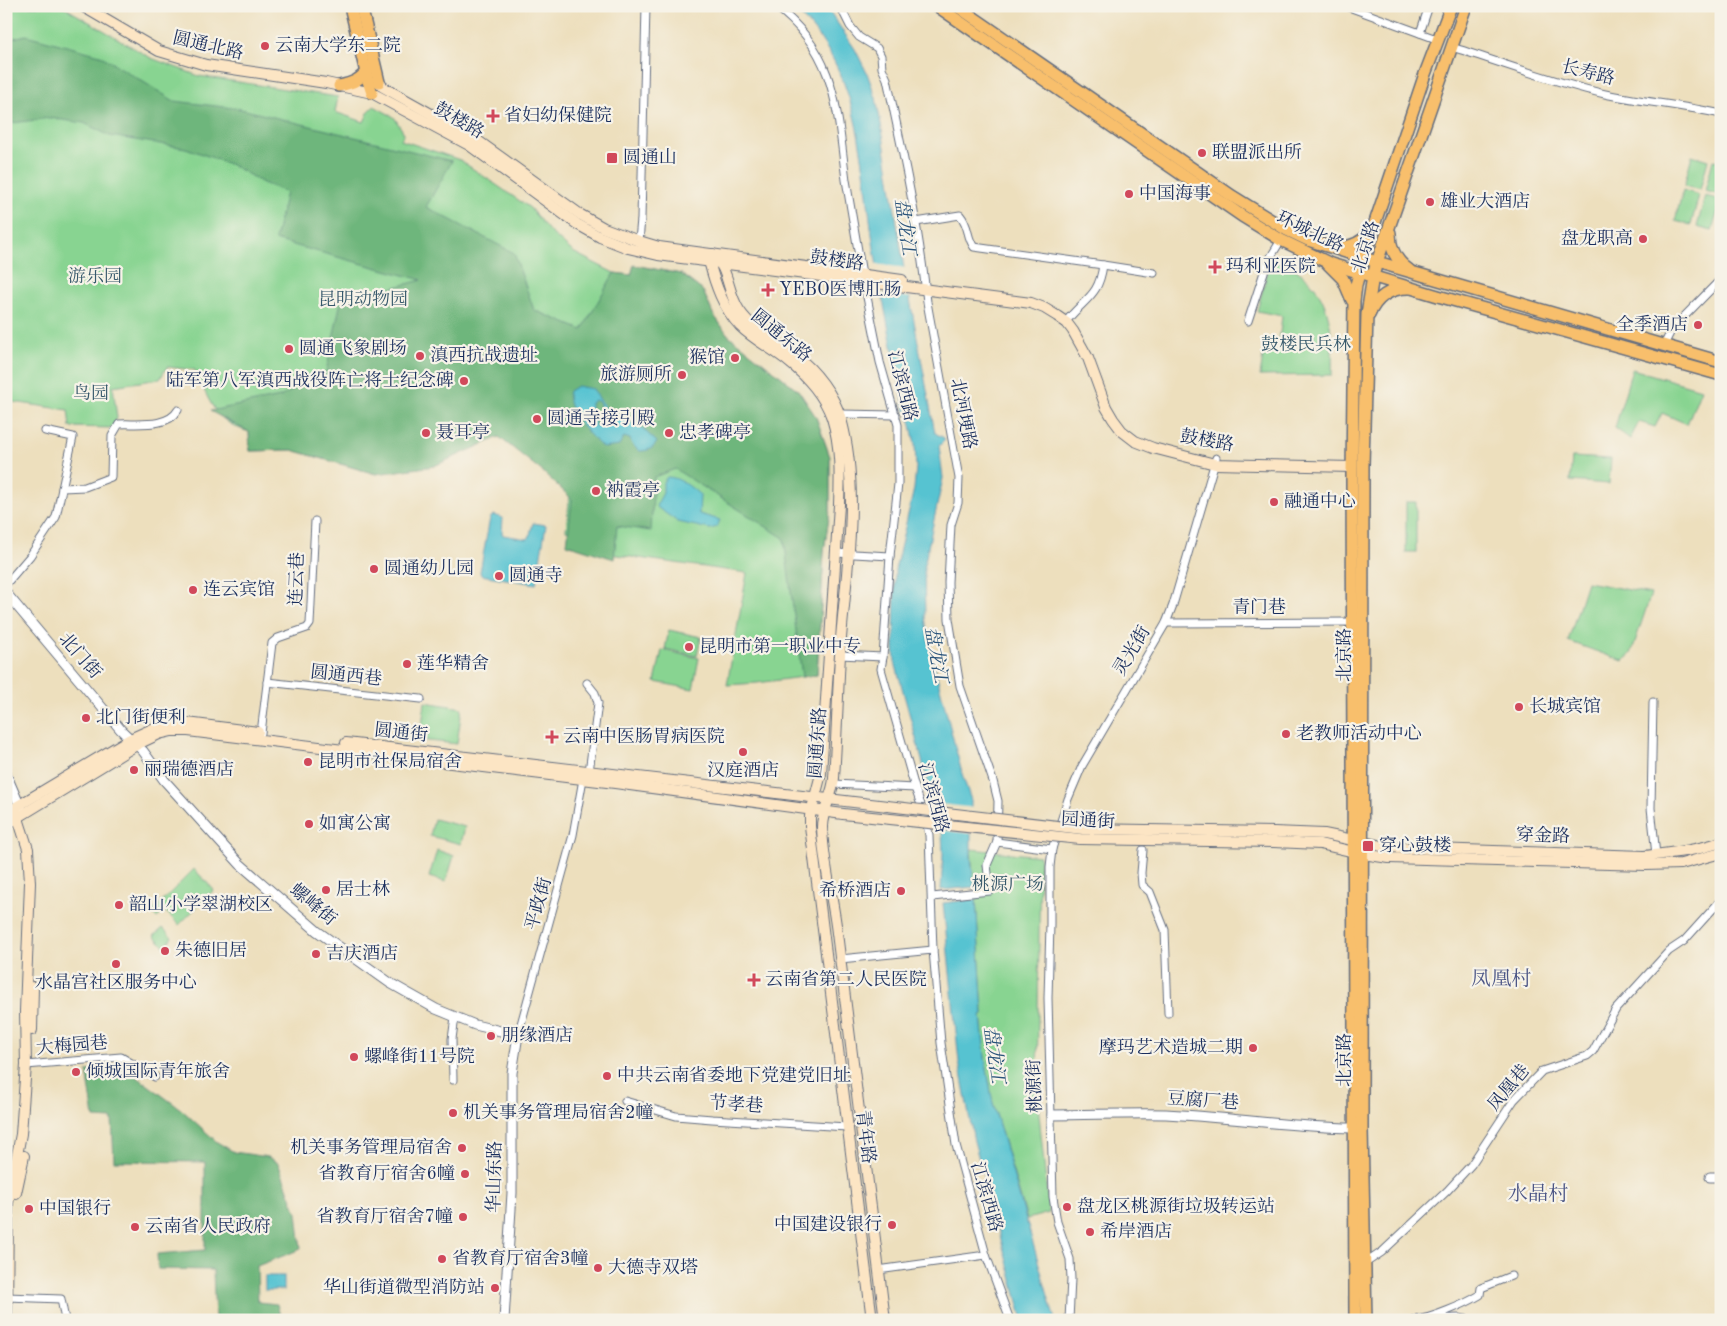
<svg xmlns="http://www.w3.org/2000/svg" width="1727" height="1326" font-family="'Old Standard TT','Noto Serif SC',serif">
	<rect width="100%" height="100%" fill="#f7f3e8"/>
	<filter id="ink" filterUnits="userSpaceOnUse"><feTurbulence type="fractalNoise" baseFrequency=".02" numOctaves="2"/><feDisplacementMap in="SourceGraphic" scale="10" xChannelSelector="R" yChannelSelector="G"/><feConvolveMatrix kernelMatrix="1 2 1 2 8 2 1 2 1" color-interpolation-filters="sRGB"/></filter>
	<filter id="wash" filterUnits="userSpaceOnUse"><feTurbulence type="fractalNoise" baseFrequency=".0096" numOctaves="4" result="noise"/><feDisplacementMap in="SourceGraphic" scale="20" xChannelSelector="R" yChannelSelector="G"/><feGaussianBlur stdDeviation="1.12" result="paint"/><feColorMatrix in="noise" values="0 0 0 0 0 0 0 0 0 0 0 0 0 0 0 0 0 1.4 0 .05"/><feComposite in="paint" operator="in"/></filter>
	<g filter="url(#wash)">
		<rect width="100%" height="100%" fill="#eddfbd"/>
		<g fill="#88d491" stroke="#528278">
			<path d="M6,6H62L151,58L199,76L338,97L335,112L364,122L369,111L374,106L394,117L404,133L401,140L460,160L530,208L550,232L573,252L614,273L631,275L634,265L681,274L703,291L713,314L728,335L798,390L816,417L830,457V510L824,551L817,675L757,683L727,685L747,573L610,554L566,530L571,484L499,437L376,474L292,450L250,451L249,432C213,421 210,401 195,370L167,367L160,379L113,386L117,418L112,428L70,427L68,410L13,402L6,394Z"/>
			<path d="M1692,155L1708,160L1700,190L1684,186Z"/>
			<path d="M1713,160L1721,162L1720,195L1705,191Z"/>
			<path d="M1683,190L1699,195L1691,225L1675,221Z"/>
			<path d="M1705,196L1721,200L1712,231L1697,227Z"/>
			<path d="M1270,262C1275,262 1281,262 1286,263C1290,265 1295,269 1299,272C1333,296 1333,337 1332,375L1260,376L1264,349L1278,350L1282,316L1257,311Z"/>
			<path d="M1632,369L1701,389L1687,424L1662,413L1655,427L1639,422L1630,439L1615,428Z"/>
			<path d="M1572,457L1611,459L1609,484L1570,481Z"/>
			<rect x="1406" y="502" width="10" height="50"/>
			<path d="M1587,582L1651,594L1631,654L1623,661L1568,641Z"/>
			<path d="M669,630L701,637L697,656L665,649Z"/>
			<path d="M662,650L699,658L693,689L655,682Z"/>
			<path d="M425,702L462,708L457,744L420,740Z"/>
			<path d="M434,819L465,827L461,844L430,836Z"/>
			<path d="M971,849L1040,856L1037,1094L1049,1213L1027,1219L993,1104L985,1058L981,1015L983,1014L976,899H978L976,887H974Z"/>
			<path d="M437,850L454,856L446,882L429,877Z"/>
			<path d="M194,869L214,890L179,925L165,911L157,918L151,912Z"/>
			<path d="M163,928L172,937L165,947L154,936Z"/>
		</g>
		<g fill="#6eb67b" stroke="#44726c">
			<path d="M26,35L100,55L174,101L241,109L452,161L426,207L514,253L534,310L582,330L614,273L631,275L634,265L681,274L703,291L713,314L728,335L798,390L816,417L830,457V510L824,551L817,675L802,677L784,538L675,469L654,477L651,531L617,526L614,559L567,544L572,499L543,472L499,437L434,466L376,474L292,450L250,451L249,432L210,411L280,397L326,372L341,301L422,280L275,240L286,192L263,183L232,165L186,148L110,136L84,123L49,118L6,124V40Z"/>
			<path d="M125,1068L182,1110L217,1142L234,1152L268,1157L278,1163L297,1213L301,1249L257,1266L258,1302L277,1304L281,1320H215L213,1270L158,1269L157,1254L205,1250V1162L114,1161L112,1119L94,1118L87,1071Z"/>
		</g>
		<g fill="#57c3d1" stroke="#397998" fill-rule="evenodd">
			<path d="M790,6H826L855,49L867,73L876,98L883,135L904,268L935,433L944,438L945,440L939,446L943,478L924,566L925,617L928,638L937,676L963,777L971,800V858L974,887L941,890L943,854L942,833L895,662L894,648L895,570L914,489L916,467L915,444L908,411H905C896,363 885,315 877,266C860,175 868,71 790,6Z"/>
			<path d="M577,386L593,389L608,412L642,428L657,442C653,449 648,451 639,451L632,444L630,439L624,437L619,446L603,448C591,437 563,408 569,391ZM595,400L599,402L602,409L609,418L601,426H595C594,419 590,410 591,403Z"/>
			<path d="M667,477C679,477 691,487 700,495L699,514L720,520L717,527L710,529L678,522L658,508L656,506L663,493V482Z"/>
			<path d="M494,515L503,518L502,533L503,535L527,539L529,538L533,523L546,525L536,584L481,575L480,572L490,518Z"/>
			<path d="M976,899L983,1014L981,1015L985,1058L993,1104L1055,1320H1023L974,1141L967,1105L959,1062L943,903Z"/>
			<rect x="265" y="1276" width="19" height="14"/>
		</g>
		<g fill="#eddfbd">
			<path d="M874,264L907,268L913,298L880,294Z"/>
			<path d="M931,803L975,808L974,834L939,830Z"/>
		</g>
	</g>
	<g filter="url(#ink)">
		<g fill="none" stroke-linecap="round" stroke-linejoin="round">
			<g stroke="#646d7f" stroke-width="9">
				<g id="minor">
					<path d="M775,6C837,52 837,111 846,180C851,211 857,243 862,274"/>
					<path d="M840,6L850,26L859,37L877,48L881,56L882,68L887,79C903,153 919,227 927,302L959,478L958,503L951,525L948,582L949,619L960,686L993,781L998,801L997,842"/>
					<path d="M1346,6L1439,40"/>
					<path d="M1420,33L1429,6"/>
					<path d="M1452,47C1502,63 1553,82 1605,94C1643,102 1682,105 1721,114"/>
					<path d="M916,222L960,215C970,227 966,236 974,247L1103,265C1099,295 1087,297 1069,318"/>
					<path d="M639,241L641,219L646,6"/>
					<path d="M1103,265L1154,273"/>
					<path d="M864,282L880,362L898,425V484L890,556L883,657L881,669L915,788L925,816L929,835L933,950L941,1043L956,1145L986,1255L1010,1320"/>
					<path d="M1248,321L1267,263L1281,240"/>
					<path d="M1664,345L1672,329L1721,279"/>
					<path d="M840,414L896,415"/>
					<path d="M62,488L85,487L111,477L112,436L119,424C137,423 168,428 178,410"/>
					<path d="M836,553L890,556"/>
					<path d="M6,584L30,556L56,517L73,437L45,431"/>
					<path d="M1166,623L1352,622"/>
					<path d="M840,655L883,657"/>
					<path d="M267,682L421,699"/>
					<path d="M587,683L595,693L598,703L589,772"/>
					<path d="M1653,702L1651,808L1656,855"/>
					<path d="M261,733L272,643L278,638L307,628L310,624L315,521"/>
					<path d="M834,784L915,788"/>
					<path d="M1143,850L1141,873L1142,885L1150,892L1165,930L1168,1013"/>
					<path d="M932,897L990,891L987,865L997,842L1052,849"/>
					<path d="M840,959L933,950"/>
					<path d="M518,1035L573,835L583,779"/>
					<path d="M26,1065L121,1057L155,1077"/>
					<path d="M453,1080L452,1039L455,1017"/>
					<path d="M625,1101L676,1116L712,1119L847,1127"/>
					<path d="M1364,1264L1382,1252L1447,1191L1471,1165L1514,1100L1542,1071L1587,1056L1593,1051L1616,1009L1669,951L1684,941L1721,900"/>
					<path d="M878,1270L986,1255"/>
					<path d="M7,1297L61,1299L65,1320"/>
					<path d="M1430,1319L1459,1318L1470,1320"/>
					<path d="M1069,1320L1071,1279L1070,1259L1057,1222L1053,1197L1048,998L1050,924V867L1052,849L1068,799L1082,766L1166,623L1173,605L1216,458"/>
					<path d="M1415,1320C1431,1319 1465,1304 1480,1295L1481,1288L1511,1276"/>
				</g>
			</g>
			<g stroke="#646d7f" stroke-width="11">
				<g id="tertiary">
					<path d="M6,593L121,730L143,751L164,780L201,821L240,864L317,931L390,983L436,1009L475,1025L518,1035L512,1073V1193L504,1320"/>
					<path d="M6,774L22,811"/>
					<path d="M1052,1115C1090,1115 1128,1113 1166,1114C1229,1117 1290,1127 1353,1128"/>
					<path d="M1710,1177H1721"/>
				</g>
			</g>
			<g stroke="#646d7f" stroke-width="12">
				<g id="secondary">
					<path d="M82,6L159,51L206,65L326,83L372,93L469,145L577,224L600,237L628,248L658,255L1031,303L1044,308L1057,316L1067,323L1073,331L1088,358L1106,407L1113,419L1122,431L1135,441L1153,448L1215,464L1352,467"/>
					<path d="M379,82L383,87L474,138L581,215L604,228L639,241L659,247L902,280"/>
					<path d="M713,254C730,271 727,292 739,310C752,330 777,342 796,356C815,370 834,395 841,419C860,488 847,567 841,638C838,685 837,732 834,778C833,795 822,810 822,827C823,863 833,898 837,933C852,1062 868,1191 885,1320"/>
					<path d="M712,257L709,261C715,284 723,308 740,326C754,340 773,349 789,362C807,376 825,397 832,418C841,447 840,476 839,505L821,774L810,816V826L872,1320"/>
					<path d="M346,743L845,801"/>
					<path d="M6,813L130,739L159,726L187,723L258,732"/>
					<path d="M6,824L17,818L138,744L159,734L172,731H188L615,783L843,814"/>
					<path d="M1274,832L1324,834L1382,846L1403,848L1644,856C1670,853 1696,851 1721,842"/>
					<path d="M1274,842L1320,844L1363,854L1389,858L1646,865L1681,864L1721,853"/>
					<path d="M32,1030L33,987"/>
					<path d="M16,1193L24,1156"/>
					<path d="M7,1320L8,1203L21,1134L26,1065L25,1011L30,883L28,849L16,812"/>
				</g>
			</g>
			<g stroke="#646d7f" stroke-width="14">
				<g id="primary">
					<path d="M350,6L368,81L372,93"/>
					<path d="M361,6L379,82"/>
					<path d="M937,6L1242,216L1281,240L1331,264L1438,296L1721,375"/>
					<path d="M957,6L1232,196L1287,230L1308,240L1377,262L1721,362"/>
					<path d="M339,86C352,83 360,81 368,69"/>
					<path d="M1390,233C1390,248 1396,261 1409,270"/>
					<path d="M1338,248C1352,247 1363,242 1372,231"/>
					<path d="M1328,264L1343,279L1352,300"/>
					<path d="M1369,315C1376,298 1390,288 1409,288"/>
					<path d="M1355,1320L1352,474L1354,301L1356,285L1363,258L1425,74L1451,6"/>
					<path d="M1366,1320L1362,1129L1363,465L1367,314L1373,276L1377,262L1466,6"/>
				</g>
			</g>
			<use href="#minor" stroke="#fff" stroke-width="7"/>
			<use href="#tertiary" stroke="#fff" stroke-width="9"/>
			<use href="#secondary" stroke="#fce5c4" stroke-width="10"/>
			<use href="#primary" stroke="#f8bf6c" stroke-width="11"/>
			<g stroke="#646d7f" stroke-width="12" stroke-linecap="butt">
				<g id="secondary-bridge">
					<path d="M845,801L1083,829L1274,832"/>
					<path d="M843,814L1080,839L1274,842"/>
				</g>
			</g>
			<use href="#secondary-bridge" stroke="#fce5c4" stroke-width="10"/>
		</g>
	</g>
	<g fill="#d1495b" stroke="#f7f3e8" stroke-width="2">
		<circle cx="265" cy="46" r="5"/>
		<path d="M490.5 108.5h5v5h5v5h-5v5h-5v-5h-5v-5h5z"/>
		<circle cx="1202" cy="153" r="5"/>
		<rect x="606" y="152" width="12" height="12" rx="2.5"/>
		<circle cx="1129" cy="194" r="5"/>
		<circle cx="1430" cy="202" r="5"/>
		<circle cx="1643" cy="239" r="5"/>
		<path d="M1212.5 259.5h5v5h5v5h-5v5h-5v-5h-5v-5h5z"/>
		<path d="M765.5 282.5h5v5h5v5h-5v5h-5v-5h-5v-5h5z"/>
		<circle cx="1698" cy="325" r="5"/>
		<circle cx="289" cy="349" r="5"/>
		<circle cx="420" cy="356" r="5"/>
		<circle cx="735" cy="358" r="5"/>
		<circle cx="682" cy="375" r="5"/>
		<circle cx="464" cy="381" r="5"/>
		<circle cx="537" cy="419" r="5"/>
		<circle cx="426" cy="433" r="5"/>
		<circle cx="669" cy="433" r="5"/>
		<circle cx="596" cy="491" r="5"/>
		<circle cx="1274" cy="502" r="5"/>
		<circle cx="374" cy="569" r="5"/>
		<circle cx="499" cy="576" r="5"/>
		<circle cx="193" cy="590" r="5"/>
		<circle cx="689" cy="647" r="5"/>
		<circle cx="407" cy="664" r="5"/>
		<circle cx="1519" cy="707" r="5"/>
		<circle cx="86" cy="718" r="5"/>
		<circle cx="1286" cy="734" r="5"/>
		<path d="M549.5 729.5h5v5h5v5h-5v5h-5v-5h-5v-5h5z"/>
		<circle cx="743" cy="752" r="5"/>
		<circle cx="308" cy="762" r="5"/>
		<circle cx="134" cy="770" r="5"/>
		<circle cx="309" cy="824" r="5"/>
		<rect x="1362" y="840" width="12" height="12" rx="2.5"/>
		<circle cx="326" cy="890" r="5"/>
		<circle cx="901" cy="891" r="5"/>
		<circle cx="119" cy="905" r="5"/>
		<circle cx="165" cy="951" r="5"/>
		<circle cx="316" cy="954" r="5"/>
		<circle cx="116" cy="964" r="5"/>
		<path d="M751.5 972.5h5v5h5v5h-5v5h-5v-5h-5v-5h5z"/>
		<circle cx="491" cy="1036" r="5"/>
		<circle cx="1253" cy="1048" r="5"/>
		<circle cx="354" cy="1057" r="5"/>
		<circle cx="76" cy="1072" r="5"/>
		<circle cx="607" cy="1076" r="5"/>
		<circle cx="453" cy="1113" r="5"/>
		<circle cx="462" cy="1148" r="5"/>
		<circle cx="465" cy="1174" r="5"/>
		<circle cx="1067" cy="1207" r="5"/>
		<circle cx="29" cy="1209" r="5"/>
		<circle cx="463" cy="1217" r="5"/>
		<circle cx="892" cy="1225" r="5"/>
		<circle cx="135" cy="1227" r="5"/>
		<circle cx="1090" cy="1232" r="5"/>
		<circle cx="442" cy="1259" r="5"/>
		<circle cx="598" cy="1268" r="5"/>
		<circle cx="495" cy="1288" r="5"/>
	</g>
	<g text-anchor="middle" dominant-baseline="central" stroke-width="4.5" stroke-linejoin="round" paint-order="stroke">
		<g font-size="18" fill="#1b2f5e" stroke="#f7f3e8">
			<text transform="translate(208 46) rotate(13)">圆通北路</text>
			<text transform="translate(1588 73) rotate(14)">长寿路</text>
			<text transform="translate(459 121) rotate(30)">鼓楼路</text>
			<text transform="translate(1310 232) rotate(25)">环城北路</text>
			<text transform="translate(1366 247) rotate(-72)">北京路</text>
			<text transform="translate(837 261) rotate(8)">鼓楼路</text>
			<text transform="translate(781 336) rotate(39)">圆通东路</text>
			<text transform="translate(902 386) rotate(76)">江滨西路</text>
			<text transform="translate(963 414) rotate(79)">北河埂路</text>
			<text transform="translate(1207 441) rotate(10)">鼓楼路</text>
			<text transform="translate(297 579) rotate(-88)">连云巷</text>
			<text x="1259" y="608">青门巷</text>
			<text transform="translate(1132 651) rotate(-59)">灵光街</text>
			<text transform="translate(1345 655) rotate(-90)">北京路</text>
			<text transform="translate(80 656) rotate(49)">北门街</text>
			<text transform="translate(346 676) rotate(6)">圆通西巷</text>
			<text transform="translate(401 733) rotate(6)">圆通街</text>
			<text transform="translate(818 743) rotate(-86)">圆通东路</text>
			<text transform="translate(933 798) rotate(75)">江滨西路</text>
			<text transform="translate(1088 821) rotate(3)">园通街</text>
			<text transform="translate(1543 836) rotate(2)">穿金路</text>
			<text transform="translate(539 904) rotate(-75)">平政街</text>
			<text transform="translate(313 905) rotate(40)">螺峰街</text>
			<text transform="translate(72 1046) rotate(-5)">大梅园巷</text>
			<text transform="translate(1345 1060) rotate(-90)">北京路</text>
			<text transform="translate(1035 1086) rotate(-92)">桃源街</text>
			<text transform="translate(1509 1088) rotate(-50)">凤凰巷</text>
			<text transform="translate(1203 1101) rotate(4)">豆腐厂巷</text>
			<text transform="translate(736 1105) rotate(4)">节孝巷</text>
			<text transform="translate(865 1137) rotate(83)">青年路</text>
			<text transform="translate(495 1177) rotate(-89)">华山东路</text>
			<text transform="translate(986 1197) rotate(74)">江滨西路</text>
		</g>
		<g font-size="18" fill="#1b2f5e" stroke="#f7f3e8" text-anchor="start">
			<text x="275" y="46">云南大学东二院</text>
			<text x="504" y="116">省妇幼保健院</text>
			<text x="1212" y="153">联盟派出所</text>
			<text x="623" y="158">圆通山</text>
			<text x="1139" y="194">中国海事</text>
			<text x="1440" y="202">雄业大酒店</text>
			<text x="1633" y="239" text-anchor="end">盘龙职高</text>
			<text x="1226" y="267">玛利亚医院</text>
			<text x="779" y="290">YEBO医博肛肠</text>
			<text x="1688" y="325" text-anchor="end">全季酒店</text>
			<text x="299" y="349">圆通飞象剧场</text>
			<text x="430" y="356">滇西抗战遗址</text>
			<text x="725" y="358" text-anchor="end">猴馆</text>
			<text x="672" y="375" text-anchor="end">旅游厕所</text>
			<text x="454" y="381" text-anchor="end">陆军第八军滇西战役阵亡将士纪念碑</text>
			<text x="547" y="419">圆通寺接引殿</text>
			<text x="436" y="433">聂耳亭</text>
			<text x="679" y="433">忠孝碑亭</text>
			<text x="606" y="491">衲霞亭</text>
			<text x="1284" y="502">融通中心</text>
			<text x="384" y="569">圆通幼儿园</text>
			<text x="509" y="576">圆通寺</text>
			<text x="203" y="590">连云宾馆</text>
			<text x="699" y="647">昆明市第一职业中专</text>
			<text x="417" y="664">莲华精舍</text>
			<text x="1529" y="707">长城宾馆</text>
			<text x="96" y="718">北门街便利</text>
			<text x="1296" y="734">老教师活动中心</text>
			<text x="563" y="737">云南中医肠胃病医院</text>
			<text x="318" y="762">昆明市社保局宿舍</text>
			<text x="144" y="770">丽瑞德酒店</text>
			<text x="743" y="771" text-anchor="middle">汉庭酒店</text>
			<text x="319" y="824">如寓公寓</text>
			<text x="1379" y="846">穿心鼓楼</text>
			<text x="336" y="890">居士林</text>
			<text x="891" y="891" text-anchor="end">希桥酒店</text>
			<text x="129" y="905">韶山小学翠湖校区</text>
			<text x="175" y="951">朱德旧居</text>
			<text x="326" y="954">吉庆酒店</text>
			<text x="765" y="980">云南省第二人民医院</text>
			<text x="116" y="983" text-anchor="middle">水晶宫社区服务中心</text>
			<text x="501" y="1036">朋缘酒店</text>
			<text x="1243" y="1048" text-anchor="end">摩玛艺术造城二期</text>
			<text x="364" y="1057">螺峰街11号院</text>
			<text x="86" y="1072">倾城国际青年旅舍</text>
			<text x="617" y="1076">中共云南省委地下党建党旧址</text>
			<text x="463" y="1113">机关事务管理局宿舍2幢</text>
			<text x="452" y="1148" text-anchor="end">机关事务管理局宿舍</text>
			<text x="455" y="1174" text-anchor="end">省教育厅宿舍6幢</text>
			<text x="1077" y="1207">盘龙区桃源街垃圾转运站</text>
			<text x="39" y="1209">中国银行</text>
			<text x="453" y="1217" text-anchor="end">省教育厅宿舍7幢</text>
			<text x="882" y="1225" text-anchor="end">中国建设银行</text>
			<text x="145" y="1227">云南省人民政府</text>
			<text x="1100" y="1232">希岸酒店</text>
			<text x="452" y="1259">省教育厅宿舍3幢</text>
			<text x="608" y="1268">大德寺双塔</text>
			<text x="485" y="1288" text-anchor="end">华山街道微型消防站</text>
		</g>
		<g font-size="18" fill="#36586b" stroke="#f7f3e8">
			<text x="95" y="277">游乐园</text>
			<text x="363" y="300">昆明动物园</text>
			<text x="1306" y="345">鼓楼民兵林</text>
			<text x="91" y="394">鸟园</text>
			<text x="1008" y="885">桃源广场</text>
		</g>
		<g font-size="19" font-style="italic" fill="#2a547b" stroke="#f7f3e8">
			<text transform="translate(904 227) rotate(82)">盘龙江</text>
			<text transform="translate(935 655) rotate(80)">盘龙江</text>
			<text transform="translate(993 1055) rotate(82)">盘龙江</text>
		</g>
		<g font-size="20" fill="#4d5787" stroke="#f7f3e8">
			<text x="1501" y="980">凤凰村</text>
			<text x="1538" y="1195">水晶村</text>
		</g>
	</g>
	<rect width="1727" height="1326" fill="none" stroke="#f7f3e8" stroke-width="25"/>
</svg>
